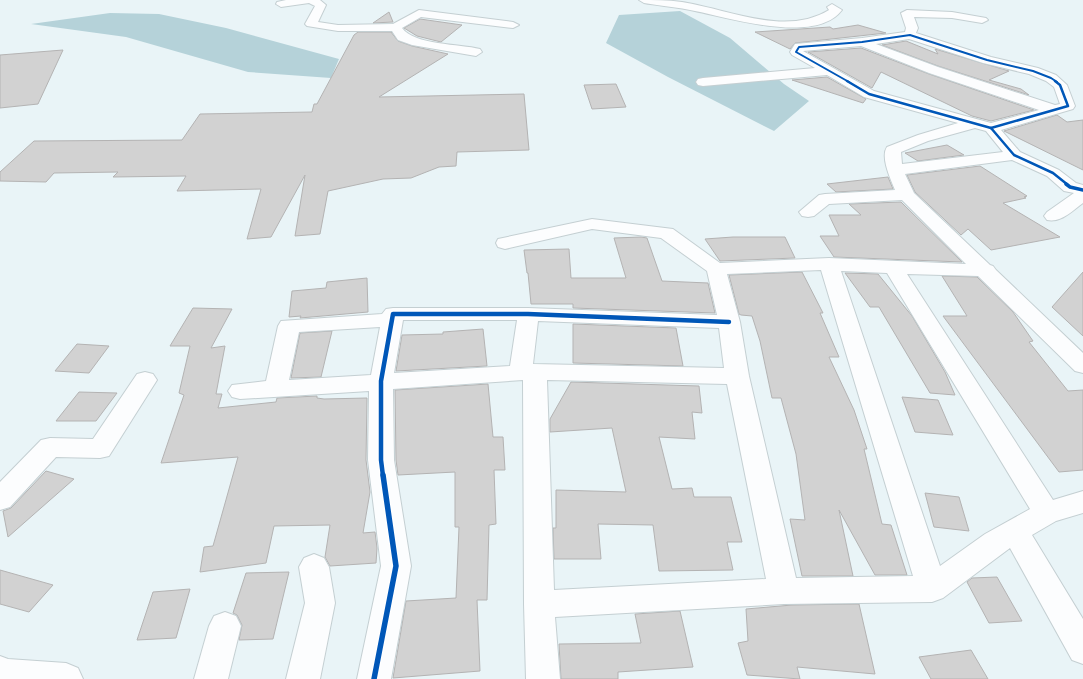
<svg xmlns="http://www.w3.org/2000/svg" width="1083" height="679" font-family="'IBM Plex Sans',sans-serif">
	<rect width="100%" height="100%" fill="#e9f4f7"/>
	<g fill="#b5d2d9">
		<path d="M680,11L730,38L784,84L809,101L774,131L668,77L606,43L619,15Z"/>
		<path d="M110,13L159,14L226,28L339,59L331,78L248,72L126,37L31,24Z"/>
	</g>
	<g fill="#d2d2d2" stroke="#b4b3b3">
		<path d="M389,12L393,22L373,23Z"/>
		<path d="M420,19L462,25L441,42L417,36L404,28Z"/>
		<path d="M858,25L886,33L795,43L790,49L755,32L830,27L833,29Z"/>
		<path d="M358,32H391L398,41L412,46L448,54L379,97L524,94L529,150L457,152L456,166L439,167L411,178L383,179L328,191L320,234L295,236L305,175L271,237L247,239L261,189L177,191L186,176L113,177L118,172L54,173L46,182L0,181V172L34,141L182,140L200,114L312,112L314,104H317L354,35Z"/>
		<path d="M906,41L938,54L935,49L1009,71L989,80L1021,89L1029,95L938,66L882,45Z"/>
		<path d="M861,48L929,74L1034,110L991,121L972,116L881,72L872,88L808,52Z"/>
		<path d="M63,50L38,104L0,108V55Z"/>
		<path d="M827,77L866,99L863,103L792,80Z"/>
		<path d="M616,84L626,107L592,109L584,85Z"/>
		<path d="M1057,115L1067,122L1083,120V170L1004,131Z"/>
		<path d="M947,145L964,155L918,161L905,153Z"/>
		<path d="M980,166L1027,196L1024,197L1026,198L1003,203L1060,237L991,250L968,229L961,235L915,192L907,175Z"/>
		<path d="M888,177L893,189L836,192L827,184Z"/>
		<path d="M901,202L962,262L834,257L820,236H839L829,215H861L849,204Z"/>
		<path d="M641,237L647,238L662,281L708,283L715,313L573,308V304H531L528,273H527L524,250L569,249L571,278H626L614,238Z"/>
		<path d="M733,237H785L795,258L720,261L705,239Z"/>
		<path d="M802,272L823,313H820L839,357H829L854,410L867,449H864L882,524L891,525L907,575H875L839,510L853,576H802L790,519L805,520L796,454L781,398H772L760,341L752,316L741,315L739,314L729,275Z"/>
		<path d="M1083,272V336L1052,307Z"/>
		<path d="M845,273L878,274L912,316L945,372L955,395L930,393L879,307H870Z"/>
		<path d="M942,276L977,277L1013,312L1033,341L1029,342L1068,391L1083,390V470L1059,472L943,316H967Z"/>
		<path d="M367,278L368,312L300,318L301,316L289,317L292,291L326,288L327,282Z"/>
		<path d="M193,308L232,309L211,348L225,346L216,394H222L218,408L276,402L277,398L317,396V398L324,399L367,398L366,460L370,492L363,533L375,532L377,548L376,563L330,566L325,557L330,525L274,526L266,563L200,572L204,547L213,546L238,457L161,463L184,395L179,393L190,346H170Z"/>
		<path d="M573,324L676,328L683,366L573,363Z"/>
		<path d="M483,329L487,366L396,371L402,335L443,334V332Z"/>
		<path d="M332,331L321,377L291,378L300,333Z"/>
		<path d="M77,344L109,346L89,373L55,371Z"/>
		<path d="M571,382L699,386L702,413L692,412L695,439L659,437L672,489L692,488L694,497H731L742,542H727L733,570L659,571L653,525L598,524L601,559H554L553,528H556V490L626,492L612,428L550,432V419Z"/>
		<path d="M488,384L493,437H503L505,470H494L496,524L489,525L487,600H477L480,671L393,678L406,601L456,598L459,527H455V472L398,475L396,460L395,390Z"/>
		<path d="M79,392L117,393L96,421H56Z"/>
		<path d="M902,397L938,400L953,435L915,432Z"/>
		<path d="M46,471L74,479L8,537L3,511L11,508Z"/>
		<path d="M925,493L959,497L969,531L934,527Z"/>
		<path d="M0,570L53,585L29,612L0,604Z"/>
		<path d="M289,572L273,639L239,640L242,625L237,615L233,613L246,573Z"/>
		<path d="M997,577L1022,621L989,623L967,582L972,578Z"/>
		<path d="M190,589L176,638L137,640L153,592Z"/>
		<path d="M859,604L875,674L797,667L800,679L747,675L738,643L748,641L746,609L792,605Z"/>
		<path d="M680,611L693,667L618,672V679H561L559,644L641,643L635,614Z"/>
		<path d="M971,650L988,679H931L919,657Z"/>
	</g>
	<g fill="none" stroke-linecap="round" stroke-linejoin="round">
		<g stroke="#c4cfd2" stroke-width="2">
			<g id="minor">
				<path d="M286,0H320L326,5L318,22L338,25L393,24L419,10L513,22L519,25L513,28L421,17L402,28C414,45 460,44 480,49L482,52L476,56L412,45L398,40L392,31H338L307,26L305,24L315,6L309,3L281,7L276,4L277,2Z"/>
				<path d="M639,0C653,0 668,0 682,2C728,9 785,37 829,10L827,7L832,4L842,10C816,45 730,18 695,11C678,7 661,6 644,3Z"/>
				<path d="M907,10L952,12L986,18L988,20L982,23L952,18L914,17L918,28L916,33L991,57L1038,68L1056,75L1067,85L1075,106L1073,109L1001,130L1020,152L1059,170L1076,183L1083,185V203C1072,211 1061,223 1047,220L1044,216L1047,212L1074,193L1064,191L1047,176L1012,160L905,174L914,193L990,265L993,266L996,270L1083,353V373L1075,371L978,276L907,274L1053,500L1083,491V513L1056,521L1032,535L1083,619V664L1072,660L1010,548L943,598L932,602L784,604L555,617L560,679H526L524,604L523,380L393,389L394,460L411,566L391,679H357L381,566L368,460L369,391L240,399L232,397L228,391L232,385L266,381L278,326L281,321L382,314L386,309L393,308H528L717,315L707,271L661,238L592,229L505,249L498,247L496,243L498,239L592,219L673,229L720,263L829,258L966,264L902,200L829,204L814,216L808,217L802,216L799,212L819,195L825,194L895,190C891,180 880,157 887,147L918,135L958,123L864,97L827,75L703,86L698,85L696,82L698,79L703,78L815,68L792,55L790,52L795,44L862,38L905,32L906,28L901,13ZM909,39L983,63L1029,74L1046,81L1054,87L1060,104L1055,105L938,67L876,44ZM861,46L929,73L1039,110L991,123L874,91L803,51ZM975,128L986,131L1003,152L902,164L901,152L928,141ZM821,270L913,576L796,578L749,376L740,322L727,274ZM841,271L887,273L1030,509L985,534L940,566ZM403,320H517L510,366L394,373ZM538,321L719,328L724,368L533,364ZM380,327L371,375L289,380L299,332ZM547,380L727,384L766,579L554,590Z"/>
				<path d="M145,372L153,374L157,380L109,456L100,458L56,457L10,507L0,510V482L41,440L50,438L93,439L137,374Z"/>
				<path d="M314,554L324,558L329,567L335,603L320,679H286L305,603L299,567L304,558Z"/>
				<path d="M225,612L236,616L241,626L228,679H194L209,626L214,616Z"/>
				<path d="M0,656L8,659L66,663L78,668L83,679H0Z"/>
			</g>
		</g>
		<use href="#minor" fill="#fcfdfe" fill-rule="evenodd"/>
		<g stroke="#fff" stroke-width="3.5">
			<path id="cycleway-far4" d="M849,82L796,52L799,47L862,42L910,35L987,60L1033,71L1051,78L1057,82"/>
		</g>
		<g stroke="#fff" stroke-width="4">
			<g id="cycleway-far3">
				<path d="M847,81L869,94L991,128"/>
				<path d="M991,128L1014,155L1053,173L1068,185"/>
				<path d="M991,128L1068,106L1060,85L1055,81"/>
			</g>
		</g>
		<g stroke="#fff" stroke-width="5.5">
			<g id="cycleway-far2">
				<path d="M1066,184L1070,187L1083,190"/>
				<path d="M393,314H529"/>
			</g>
		</g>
		<g stroke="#fff" stroke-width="7">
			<path id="cycleway-far1" d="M383,476L381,460V381L393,314H528L729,322"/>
		</g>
		<g stroke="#fff" stroke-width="8">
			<path id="cycleway" d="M374,679L396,566L383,475"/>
		</g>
		<use href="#cycleway-far4" stroke="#0057b8" stroke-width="2"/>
		<use href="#cycleway-far3" stroke="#0057b8" stroke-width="2.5"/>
		<use href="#cycleway-far2" stroke="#0057b8" stroke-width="3.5"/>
		<use href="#cycleway-far1" stroke="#0057b8" stroke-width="4.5"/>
		<use href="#cycleway" stroke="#0057b8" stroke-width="5.5"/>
	</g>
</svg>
